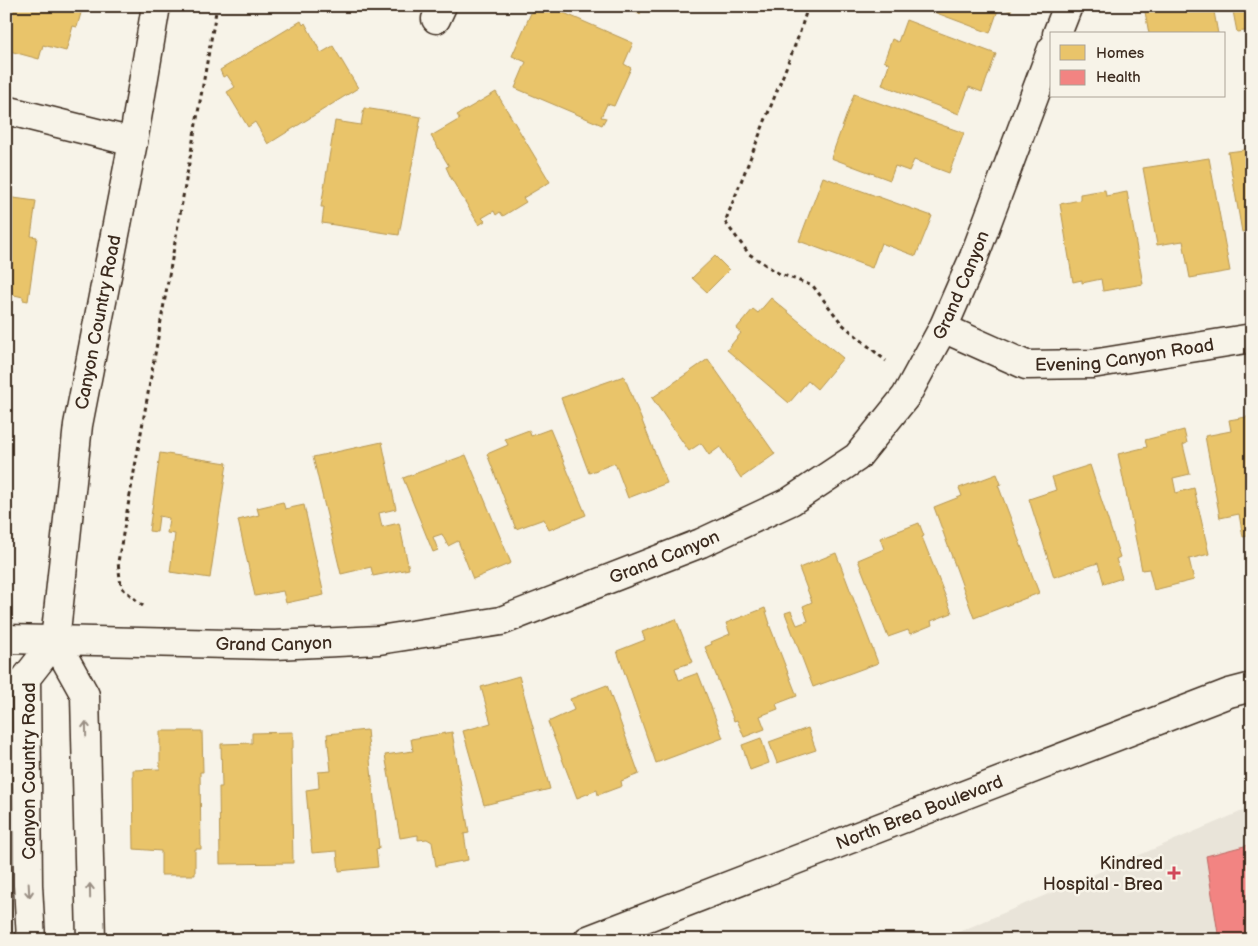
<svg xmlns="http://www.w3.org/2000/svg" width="1258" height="946" font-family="'Balsamiq Sans',sans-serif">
	<rect width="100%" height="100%" fill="#f7f3e8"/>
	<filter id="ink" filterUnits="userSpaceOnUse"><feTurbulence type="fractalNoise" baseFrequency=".02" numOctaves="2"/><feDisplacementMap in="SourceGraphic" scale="10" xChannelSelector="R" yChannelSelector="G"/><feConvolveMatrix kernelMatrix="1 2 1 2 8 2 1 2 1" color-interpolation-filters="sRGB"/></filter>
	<g filter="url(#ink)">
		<path fill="#e9e4d9" d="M1252,807V940H940Z"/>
		<g fill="#e9c46a" stroke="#b59653">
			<path d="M6,6H83L77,27L73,26L66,51L43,45L39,59L6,50Z"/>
			<path d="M534,6H548L633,43L624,64L631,68L614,106L607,104L601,117L606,118L602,125L515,88L526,62L512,56Z"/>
			<path d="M616,6H643L640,14Z"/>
			<path d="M918,6H1013L1011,11L999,7L990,33Z"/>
			<path d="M1144,6H1213L1218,34H1149Z"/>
			<path d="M1232,6H1252V30L1237,32Z"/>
			<path d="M906,20L996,54L982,92L969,87L959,114L882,85L889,64L884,61L892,39L898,42Z"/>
			<path d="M301,21L303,25L305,23L321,53L333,46L358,88L268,144L255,122L248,127L227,92L235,87L227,75L223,77L220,70Z"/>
			<path d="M496,92L550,182L523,198L526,202L503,216L500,212L496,215L494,211L482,218L485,221L479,225L451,178L446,167L449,166L431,136L460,119L457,115Z"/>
			<path d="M854,94L964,133L949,173L914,160L909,171L895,166L890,180L831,158Z"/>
			<path d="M364,108L421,117L399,235L322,223L324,207H321L335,121L361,125Z"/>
			<path d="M1252,149V230L1242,232L1228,152Z"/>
			<path d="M1209,158L1230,271L1190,278L1183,241L1157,245L1143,168Z"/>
			<path d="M823,177L932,216L916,256L881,243L872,268L799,241Z"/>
			<path d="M1105,190L1106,196L1127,192L1143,284L1103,291L1101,279L1082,283V280L1073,282L1060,204L1080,200V194Z"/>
			<path d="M6,197L36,201L31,236L37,237L28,301L23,300V297L10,294L9,298H6Z"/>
			<path d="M715,256L729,270L707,292L692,278Z"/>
			<path d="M771,298L843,358L817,389L808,381L789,403L727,350L741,333L736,329L753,309L758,313Z"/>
			<path d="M708,359L775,454L741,478L720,447L709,455L701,443L689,451L652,398Z"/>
			<path d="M624,376L667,483L628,498L615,463L589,473L561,398Z"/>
			<path d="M1252,416V535L1243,537L1239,514L1220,518L1205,436L1231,431L1229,420Z"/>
			<path d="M550,429L586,515L549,530L544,519L516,529L487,454L508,445L505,439L529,430L531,436Z"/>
			<path d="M1184,430L1187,443L1183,445L1190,474L1173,478L1176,493L1194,488L1209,554L1189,559L1194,580L1154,590L1149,569L1142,570L1118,454L1147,447L1145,440Z"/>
			<path d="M382,442L396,509L379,513L382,527L399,523L409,569L373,576L371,567L341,574L313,457Z"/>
			<path d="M160,453L227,463L210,578L170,572L175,534L167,533L169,518L159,516L157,532L149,531Z"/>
			<path d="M466,455L511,563L473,579L458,541L448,546L442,534L433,537L438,550L433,552L403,478Z"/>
			<path d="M1090,465L1120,557L1116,559L1122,578L1104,584L1098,563L1054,577L1029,499L1056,490L1052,477Z"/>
			<path d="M997,474L1001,484L998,485L1039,593L974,618L934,507L962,496L959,488Z"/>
			<path d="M283,502L285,509L304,505L324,595L286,603L283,591L255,596L238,520L259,515L257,508Z"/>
			<path d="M919,523L924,536L922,537L952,613L931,621L932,625L910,634L908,630L888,637L858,560L884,549L880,538Z"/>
			<path d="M836,553L878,663L813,687L785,613L791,611L797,625L808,621L803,606L812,602L799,568Z"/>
			<path d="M765,608L770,624H769L797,696L776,704L778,709L760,716L765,729L744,737L737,720L734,721L705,647L712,644L711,642L730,634L726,623Z"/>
			<path d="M676,619L693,662L675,668L679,680L698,673L723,738L656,763L617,651L645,640L642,632Z"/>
			<path d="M519,676L550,789L484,805L463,731L491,723L481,687Z"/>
			<path d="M607,685L639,774L621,781L622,786L598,795L597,790L577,798L548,722L574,710L570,699Z"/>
			<path d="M808,728L816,750L777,763L769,742Z"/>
			<path d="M367,730L379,848L376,849L378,867L339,871L337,851L312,853L306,790L319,788L318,772L331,771L327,734Z"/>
			<path d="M160,731H202L203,772H200L201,849H195V875H161V851L134,849L133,770L160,769Z"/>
			<path d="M293,732V748H291L293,863L220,864L219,787H222L221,744L252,743V733Z"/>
			<path d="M452,732L469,833L464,834L468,860L436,866L432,842L427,839L418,840V835L400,838L385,755L413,751L411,739Z"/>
			<path d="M761,738L769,763L750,770L742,745Z"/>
		</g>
		<path fill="#f28482" stroke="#bb6964" d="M1252,844V940H1219L1206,856Z"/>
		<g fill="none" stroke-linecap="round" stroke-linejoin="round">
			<g stroke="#3b2a1e" stroke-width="31">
				<g id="minor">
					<path d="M436,19L442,6"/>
					<path d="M1057,34L1068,6"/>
					<path d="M6,110L133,142"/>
					<path id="s1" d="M943,328L1026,365L1092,364L1252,338"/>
					<path id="s2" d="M6,639L275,645L379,640L501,621L701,543L791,501L857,457L906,396L943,328L974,257L1052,49"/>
					<path d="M55,641L85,695L91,940"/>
					<path id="s3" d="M31,940L28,885L26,678L55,641L78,425L133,142L156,6"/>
				</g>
			</g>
			<g stroke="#3b2a1e" stroke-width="31">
				<g id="secondary">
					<path id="s4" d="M588,940L1229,693L1252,687"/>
				</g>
			</g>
			<g stroke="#3b2a1e" stroke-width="3" stroke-dasharray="4 4" stroke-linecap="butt">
				<path d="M808,6L799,35L725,222L749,254L778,273L813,286L842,324L886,361"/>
				<path d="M143,606L121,587L118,562L217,6"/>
			</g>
			<use href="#minor" stroke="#f7f3e8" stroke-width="28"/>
			<use href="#secondary" stroke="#f7f3e8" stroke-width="28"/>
		</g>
		<defs><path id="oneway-shaft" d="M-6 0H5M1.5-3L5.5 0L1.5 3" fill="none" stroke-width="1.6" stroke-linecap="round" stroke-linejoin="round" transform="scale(1.25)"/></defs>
		<g stroke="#998e83">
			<use href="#oneway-shaft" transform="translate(86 729) rotate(-91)"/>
			<use href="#oneway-shaft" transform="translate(29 890) rotate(87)"/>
			<use href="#oneway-shaft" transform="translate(90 891) rotate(-91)"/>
		</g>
	</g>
	<path fill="#d1495b" stroke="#f7f3e8" stroke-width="2" d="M1171.5 865.5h5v5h5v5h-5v5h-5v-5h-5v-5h5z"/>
	<g text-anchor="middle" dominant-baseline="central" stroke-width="5" stroke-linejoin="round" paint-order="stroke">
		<g font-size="18" fill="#3b2a1e" stroke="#f7f3e8">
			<text stroke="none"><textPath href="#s2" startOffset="1092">Grand Canyon</textPath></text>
			<text stroke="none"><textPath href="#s3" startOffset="631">Canyon Country Road</textPath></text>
			<text stroke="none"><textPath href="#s1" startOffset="190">Evening Canyon Road</textPath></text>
			<text stroke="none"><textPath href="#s2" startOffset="672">Grand Canyon</textPath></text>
			<text stroke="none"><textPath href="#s2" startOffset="268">Grand Canyon</textPath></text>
			<text transform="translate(29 771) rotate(-90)">Canyon Country Road</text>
			<text stroke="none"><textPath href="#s4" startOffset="355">North Brea Boulevard</textPath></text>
		</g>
		<g font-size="18" fill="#3b2a1e" stroke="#f7f3e8" text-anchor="end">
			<text x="1163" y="863">Kindred<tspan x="1163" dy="21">Hospital - Brea</tspan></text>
		</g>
	</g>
	<rect width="1258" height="946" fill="none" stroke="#f7f3e8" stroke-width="25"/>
	<rect x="12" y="12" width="1233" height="921" fill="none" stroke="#3b2a1e" stroke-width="2" filter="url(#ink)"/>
	<rect x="1050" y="32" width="175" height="65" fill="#f7f3e8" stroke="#aca397"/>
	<rect x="1060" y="45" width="25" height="15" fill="#e9c46a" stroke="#aca397"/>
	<text x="1096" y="58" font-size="15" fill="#3b2a1e">Homes</text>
	<rect x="1060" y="70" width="25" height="15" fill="#f28482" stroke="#aca397"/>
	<text x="1096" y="82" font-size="15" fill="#3b2a1e">Health</text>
</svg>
